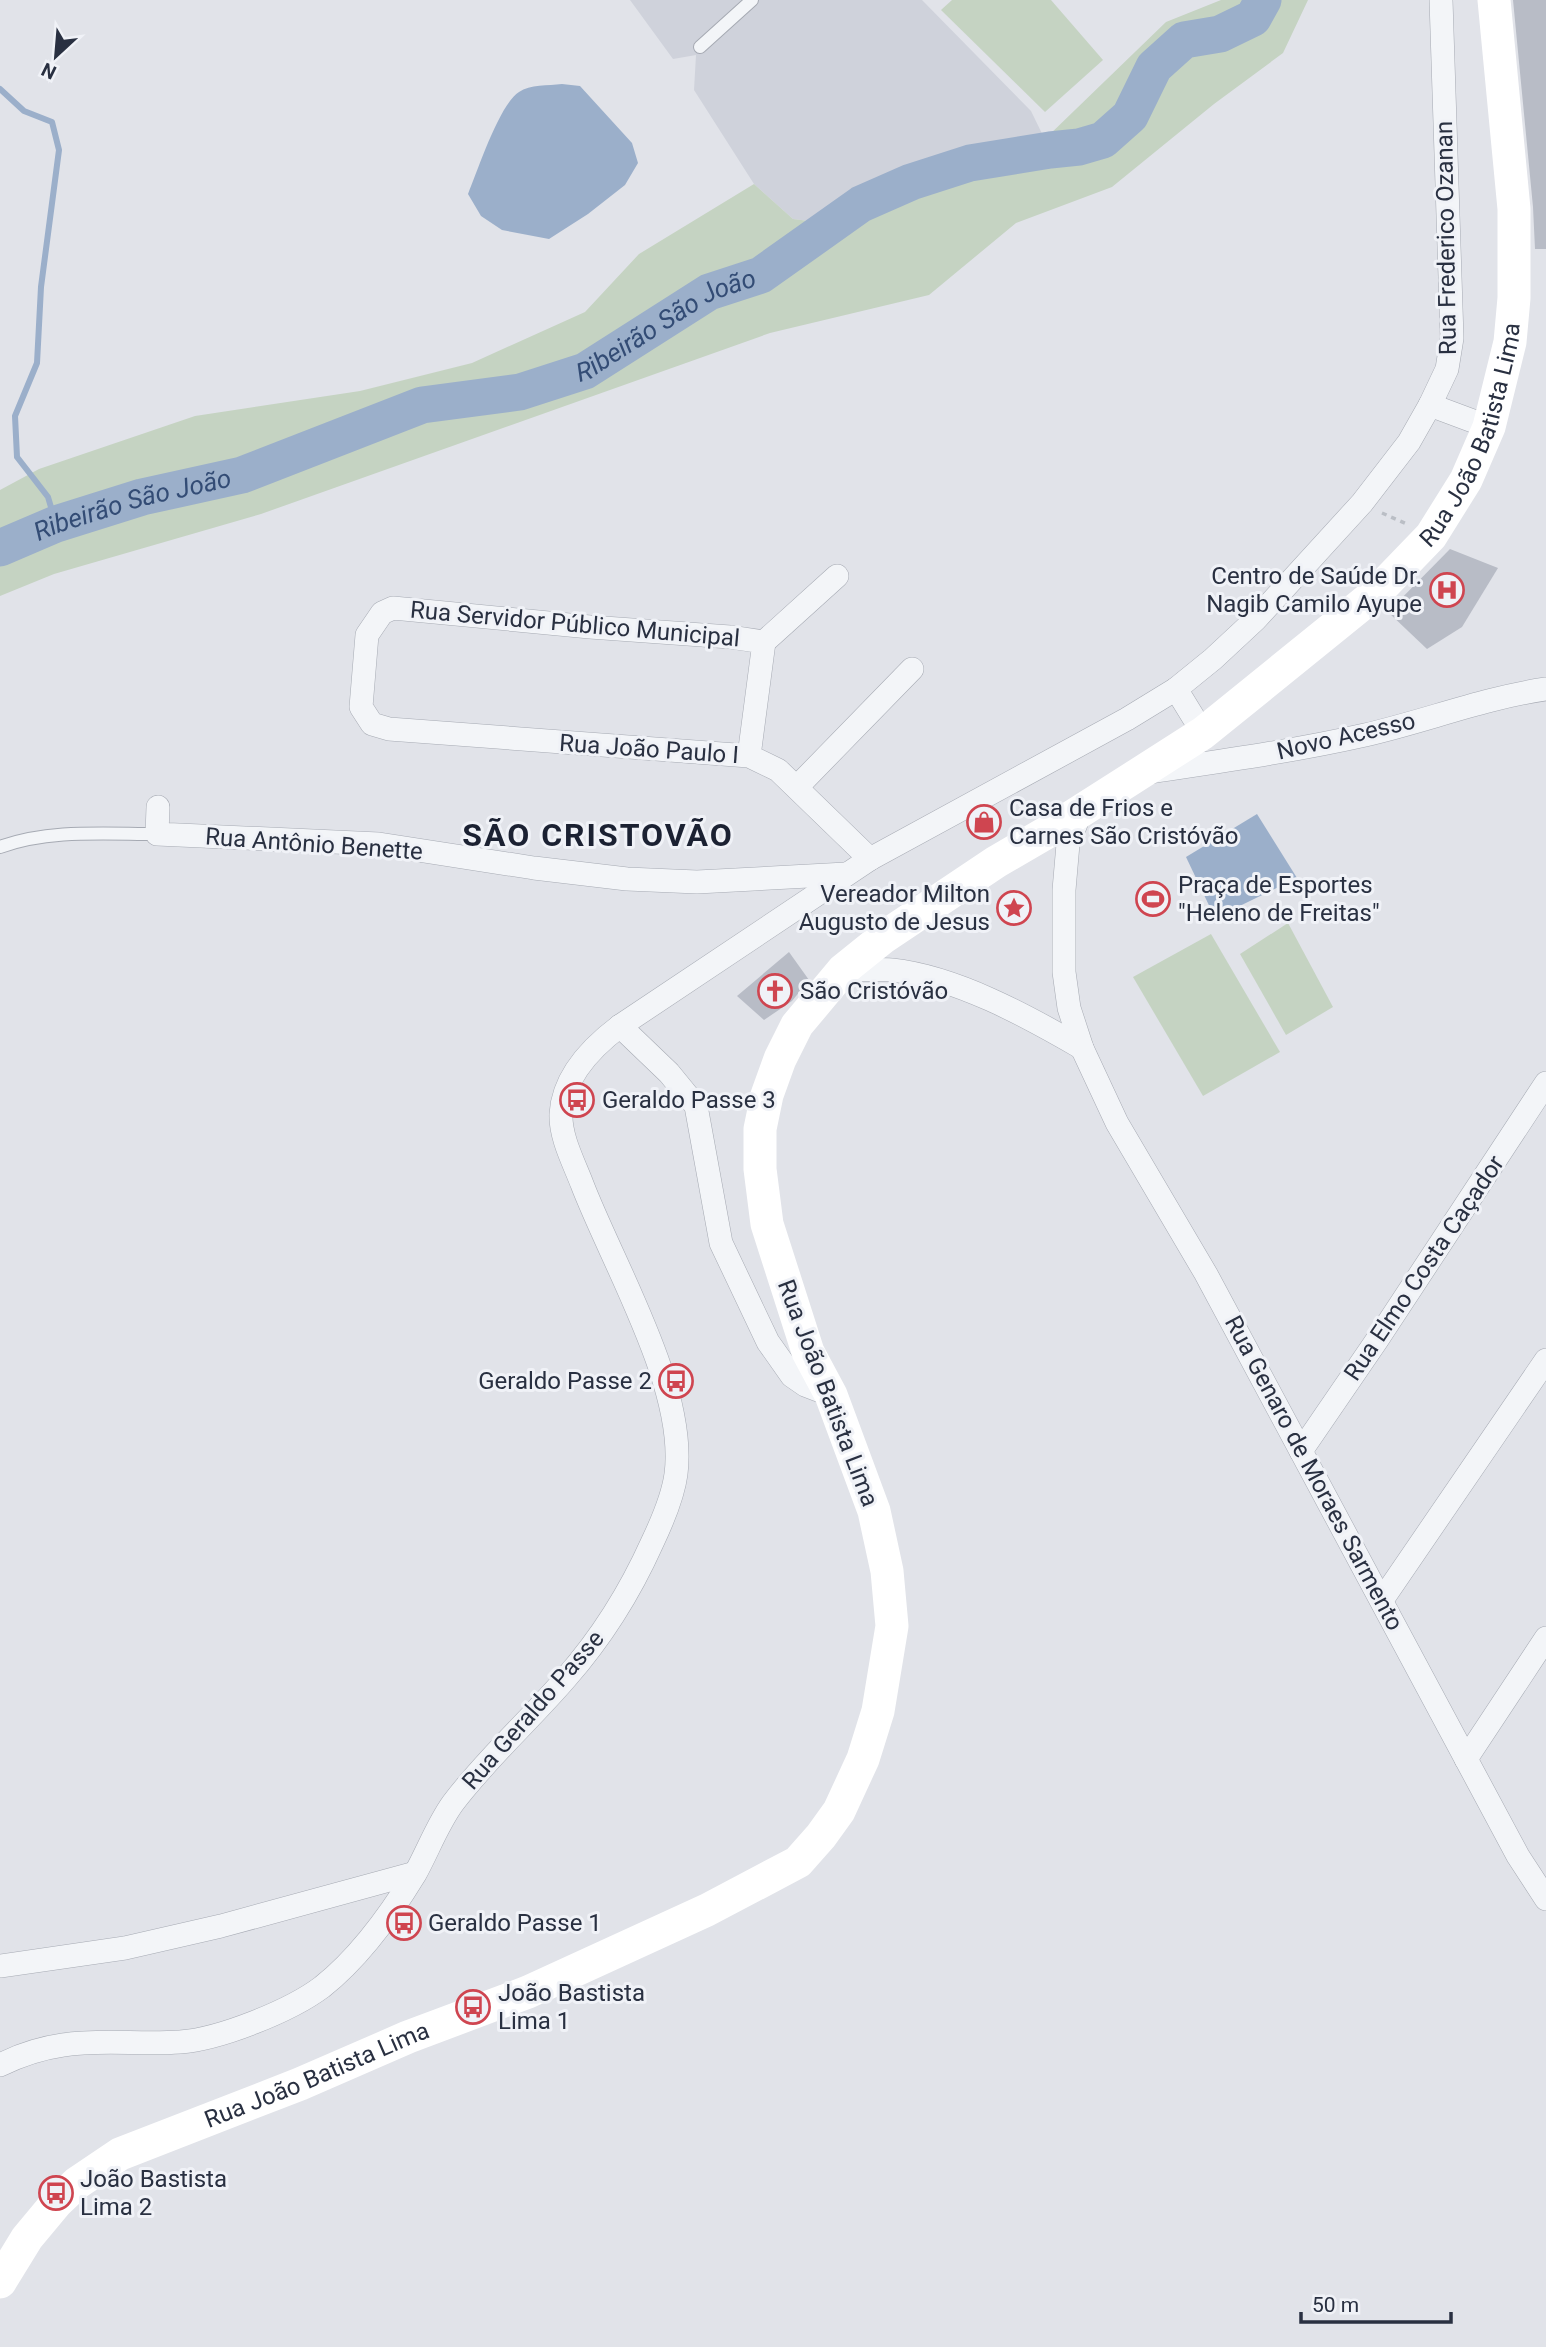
<svg xmlns="http://www.w3.org/2000/svg" width="1546" height="2347" font-family="Roboto,sans-serif">
	<rect width="100%" height="100%" fill="#e1e3e9"/>
	<path fill="#cfd2db" d="M630,0H922L1031,111L1050,150L970,163L911,182L861,204L855,209L842,210L809,221L793,219L754,184L694,90L696,55L673,59Z"/>
	<g fill="#c5d3c2">
		<path d="M952,0H1051L1103,60L1045,112L941,10Z"/>
		<path d="M1221,0H1308L1283,53L1214,104L1112,187L1016,223L929,295L770,333L261,514L54,574L0,596V490L39,469L195,416L360,391L472,363L585,312L639,254L754,184L793,219L809,221L1045,139L1166,22Z"/>
		<path d="M1288,923L1333,1007L1286,1035L1240,954Z"/>
		<path d="M1211,934L1280,1052L1203,1096L1133,977Z"/>
	</g>
	<g fill="#9bafca">
		<path d="M562,84L580,86L632,143L638,163L625,185L588,214L549,239L502,230L481,216L468,194C478,170 499,105 519,92C530,84 548,86 562,84Z"/>
		<path d="M1257,814L1297,878L1215,918L1186,857Z"/>
	</g>
	<g fill="none" stroke-linecap="round" stroke-linejoin="round">
		<path stroke="#9bafca" stroke-width="6" d="M0,89L24,111L52,122L59,150L41,287L37,363L15,416L17,457L48,497L56,524"/>
		<path stroke="#9bafca" stroke-width="37" id="s1" d="M0,548L56,524L142,497L242,475L422,405L520,392L585,371L709,292L761,275L861,204L911,182L970,163L1050,150L1079,147L1103,140L1130,116L1154,67L1184,40L1220,34L1253,18L1263,0"/>
	</g>
	<g fill="#b8bcc6">
		<path d="M1513,0H1546V249H1535L1533,207Z"/>
		<path d="M1450,549L1498,568L1462,627L1427,649L1388,612Z"/>
		<path d="M789,952L809,980L792,1001L764,1020L737,996Z"/>
	</g>
	<g fill="none" stroke-linecap="round" stroke-linejoin="round">
		<g stroke="#a6aab3" stroke-width="14">
			<g id="lane">
				<path d="M700,47L752,0"/>
				<path d="M0,847C49,829 105,834 157,834"/>
			</g>
		</g>
		<g stroke="#a6aab3" stroke-width="24">
			<g id="street">
				<path d="M1430,405L1489,427"/>
				<path d="M764,642L837,576"/>
				<path d="M1176,689L1203,733"/>
				<path d="M749,756L764,642L730,637L590,627L393,608L382,613L367,635L361,707L372,724L389,729L749,756L778,770L870,859"/>
				<path d="M1149,772C1222,761 1294,751 1365,735C1426,721 1484,698 1546,689"/>
				<path d="M797,787L912,669"/>
				<path d="M158,807L157,834L379,844L534,868L627,879L697,882L846,874"/>
				<path d="M1081,811L1068,844L1064,890V972L1069,1008L1082,1048L1117,1123L1206,1274L1518,1856L1546,1899"/>
				<path d="M843,970C859,970 876,969 892,970C956,977 1027,1016 1082,1048"/>
				<path d="M620,1026L669,1073L696,1106L721,1243L768,1342L792,1376L805,1385L831,1395"/>
				<path d="M1301,1451L1377,1340L1546,1083"/>
				<path d="M1382,1600L1546,1360"/>
				<path d="M1466,1759L1546,1638"/>
				<path d="M0,1966L125,1948L221,1926L415,1873"/>
				<path d="M0,2065C18,2056 42,2048 63,2045C101,2039 141,2045 180,2042C220,2039 290,2011 322,1987C360,1957 390,1915 415,1874C428,1851 437,1825 453,1803C487,1758 529,1721 566,1678C601,1638 630,1592 652,1543C662,1522 673,1497 676,1474C687,1388 613,1265 582,1184C574,1163 560,1137 561,1114C563,1077 592,1047 620,1026L870,859L1127,719L1176,689L1213,659L1256,619L1362,503L1409,442L1430,405L1447,369L1452,338L1441,0"/>
			</g>
		</g>
		<path stroke="#babec5" stroke-width="3.5" stroke-dasharray="5 5" stroke-linecap="butt" d="M1382,513L1407,524"/>
		<use href="#lane" stroke="#f3f5f8" stroke-width="12"/>
		<use href="#street" stroke="#f3f5f8" stroke-width="23"/>
		<path stroke="#fff" stroke-width="33" id="s2" d="M0,2282L27,2238L57,2202L77,2183L120,2154L300,2084L408,2037L528,1992L707,1910L798,1862L821,1836L839,1811L863,1759L878,1711L892,1626L887,1571L874,1511L831,1395L808,1352L767,1224L760,1169V1129L767,1095L780,1059L797,1025L843,970L884,937L996,862L1051,830L1203,733L1376,593L1431,536L1466,480L1489,427L1510,342L1514,298V209L1494,0"/>
	</g>
	<defs>
		<g id="hospital-ring" transform="scale(1.75)"><circle r="9.5" fill="#f0f2f7" stroke="#cf4550" stroke-width="1.5"/><path d="M-5-5h3v3.5h4V-5h3V5h-3V1.5h-4V5h-3Z" fill="#cf4550"/></g>
		<g id="shop-ring" transform="scale(1.75)"><circle r="9.5" fill="#f0f2f7" stroke="#cf4550" stroke-width="1.5"/><path d="M-5-2.5h2.3a2.7 3.5 0 0 1 5.4 0H5L5.5 6h-11ZM-1.5-2.5h3a1.5 2.3 0 0 0-3 0Z" fill="#cf4550"/></g>
		<g id="stadium-ring" transform="scale(1.75)"><circle r="9.5" fill="#f0f2f7" stroke="#cf4550" stroke-width="1.5"/><path d="M0-5a6.5 5 0 1 0 0 10a6.5 5 0 1 0 0-10ZM-3.5-1.8h7v3.6h-7Z" fill="#cf4550"/></g>
		<g id="sight-ring" transform="scale(1.75)"><circle r="9.5" fill="#f0f2f7" stroke="#cf4550" stroke-width="1.5"/><path d="M0-6L1.8-2.2L6-1.7L2.9 1.2L3.7 5.4L0 3.3L-3.7 5.4L-2.9 1.2L-6-1.7L-1.8-2.2Z" fill="#cf4550"/></g>
		<g id="church-ring" transform="scale(1.75)"><circle r="9.5" fill="#f0f2f7" stroke="#cf4550" stroke-width="1.5"/><path d="M-1.2-6h2.4v3.5h3.3v2.4h-3.3V6h-2.4V-.1h-3.3v-2.4h3.3Z" fill="#cf4550"/></g>
		<g id="bus-ring" transform="scale(1.75)"><circle r="9.5" fill="#f0f2f7" stroke="#cf4550" stroke-width="1.5"/><path d="M-5-6H5V4H4V6H2V4H-2V6H-4V4H-5ZM-3.5-4V0h7V-4ZM-3.5 1.2v1.5H-2V1.2ZM2 1.2v1.5H3.5V1.2Z" fill="#cf4550"/></g>
	</defs>
	<g fill-rule="evenodd">
		<use href="#hospital-ring" x="1447" y="590"/>
		<use href="#shop-ring" x="984" y="822"/>
		<use href="#stadium-ring" x="1153" y="899"/>
		<use href="#sight-ring" x="1014" y="908"/>
		<use href="#church-ring" x="775" y="991"/>
		<use href="#bus-ring" x="577" y="1100"/>
		<use href="#bus-ring" x="676" y="1381"/>
		<use href="#bus-ring" x="404" y="1923"/>
		<use href="#bus-ring" x="473" y="2007"/>
		<use href="#bus-ring" x="56" y="2193"/>
	</g>
	<g text-anchor="middle" dominant-baseline="central" stroke-width="6" stroke-linejoin="round" paint-order="stroke">
		<g font-size="24" fill="#293041" stroke="#f0f2f7">
			<text transform="translate(1446 238) rotate(-91)">Rua Frederico Ozanan</text>
			<text stroke="none"><textPath href="#s2" startOffset="2721">Rua João Batista Lima</textPath></text>
			<text transform="translate(575 624) rotate(5)">Rua Servidor Público Municipal</text>
			<text transform="translate(1346 736) rotate(-13)">Novo Acesso</text>
			<text transform="translate(649 749) rotate(4)">Rua João Paulo I</text>
			<text transform="translate(314 844) rotate(4)">Rua Antônio Benette</text>
			<text transform="translate(1424 1268) rotate(-56)">Rua Elmo Costa Caçador</text>
			<text transform="translate(828 1393) rotate(69)">Rua João Batista Lima</text>
			<text transform="translate(1314 1473) rotate(62)">Rua Genaro de Moraes Sarmento</text>
			<text transform="translate(533 1710) rotate(-49)">Rua Geraldo Passe</text>
			<text stroke="none"><textPath href="#s2" startOffset="390">Rua João Batista Lima</textPath></text>
		</g>
		<g font-size="24" fill="#293041" stroke="#f0f2f7" text-anchor="start">
			<text x="1422" y="576" text-anchor="end">Centro de Saúde Dr.<tspan x="1422" dy="28">Nagib Camilo Ayupe</tspan></text>
			<text x="1009" y="808">Casa de Frios e<tspan x="1009" dy="28">Carnes São Cristóvão</tspan></text>
			<text x="1178" y="885">Praça de Esportes<tspan x="1178" dy="28">"Heleno de Freitas"</tspan></text>
			<text x="990" y="894" text-anchor="end">Vereador Milton<tspan x="990" dy="28">Augusto de Jesus</tspan></text>
			<text x="800" y="991">São Cristóvão</text>
			<text x="602" y="1100">Geraldo Passe 3</text>
			<text x="652" y="1381" text-anchor="end">Geraldo Passe 2</text>
			<text x="428" y="1923">Geraldo Passe 1</text>
			<text x="498" y="1993">João Bastista<tspan x="498" dy="28">Lima 1</tspan></text>
			<text x="80" y="2179">João Bastista<tspan x="80" dy="28">Lima 2</tspan></text>
		</g>
		<g font-size="26" font-style="italic" fill="#334c75" stroke="#f0f2f7">
			<text stroke="none"><textPath href="#s1" startOffset="707">Ribeirão São João</textPath></text>
			<text stroke="none"><textPath href="#s1" startOffset="140">Ribeirão São João</textPath></text>
		</g>
		<g font-size="32" font-weight="bold" letter-spacing="2" fill="#1b2132" stroke="#f0f2f7">
			<text x="598" y="835">SÃO CRISTOVÃO</text>
		</g>
	</g>
	<g transform="translate(56 56) rotate(206)" stroke="#f0f2f7" stroke-width="5" paint-order="stroke">
	<path d="M0-5L12 26L0 18L-12 26Z" fill="#293041"/>
	<text y="-10" font-size="19" font-weight="bold" text-anchor="middle" fill="#293041">N</text>
	</g>
	<path d="M1301 2312v10h150v-10" fill="none" stroke="#293041" stroke-width="3.5"/>
	<text x="1312" y="2312" font-size="21" fill="#293041" stroke="#f0f2f7" stroke-width="5" paint-order="stroke">50 m</text>
</svg>
